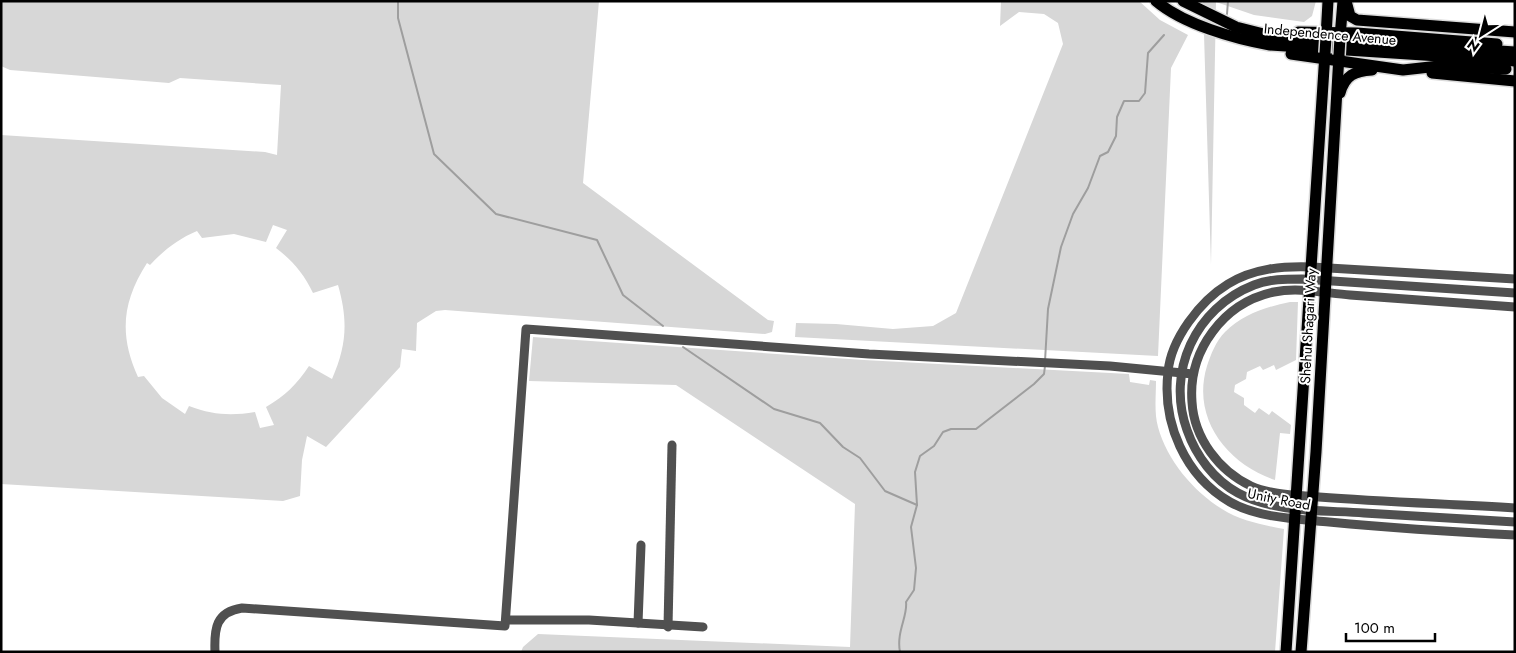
<svg xmlns="http://www.w3.org/2000/svg" width="1516" height="653" font-family="Jost,sans-serif">
	<rect width="100%" height="100%" fill="#fff"/>
	<g fill="#d7d7d7" fill-rule="evenodd">
		<path d="M1,1H599L583,183L768,320L774,321L772,332L765,334L445,310L436,311L417,323L416,351L402,349L400,367L326,447L307,436L302,460L300,496L283,501L1,484V135L265,152L277,155L281,85L180,78L169,83L10,70L1,66ZM273,225L287,230L276,248C293,261 304,274 313,293L338,285C348,320 347,345 332,379L309,366C297,384 285,396 266,407L274,425L260,428L255,412C231,416 213,415 189,406L185,414L162,398L144,376L138,377C119,335 122,302 147,263L150,265C164,250 178,239 197,231L202,238L234,234L266,242Z"/>
		<path d="M1001,1H1139L1160,20L1188,35L1171,68L1158,356L795,337L796,323L836,324L893,329L933,326L956,313L1063,44L1058,23L1044,14L1019,12L1000,26Z"/>
		<path d="M1203,1H1316L1312,16L1304,22L1254,15L1216,2L1211,265Z"/>
		<path d="M1290,302H1298L1296,360L1276,370L1274,365L1263,370L1260,366L1247,372L1246,379L1235,385L1234,392L1244,398V405L1255,413L1259,408L1269,415L1272,411L1291,425L1290,434L1280,433L1275,480C1227,464 1191,418 1207,366C1211,354 1216,341 1225,332C1243,314 1266,307 1290,302Z"/>
		<path d="M533,337L864,360L1129,374L1130,382L1149,385L1150,380L1156,381C1156,395 1154,413 1158,427C1167,460 1193,491 1222,509C1241,521 1263,525 1284,529L1275,652H521L523,647L538,634L850,647L855,504L676,385L529,381Z"/>
	</g>
	<g fill="none" stroke-linecap="round" stroke-linejoin="round">
		<g stroke="#9e9e9e" stroke-width="2">
			<path d="M398,1V18L434,154L496,214L597,240L623,295L663,326"/>
			<path d="M1227,14L1228,1"/>
			<path d="M683,347L774,409L820,423L843,447L860,458L885,491L917,505"/>
			<path d="M1045,361L1048,309L1061,247L1073,214L1088,188L1100,156L1108,152L1116,136L1117,117L1124,101H1139L1145,93L1148,53L1164,35"/>
			<path d="M900,652C896,632 908,616 906,602L914,590L916,568L911,527L917,505L915,472L920,456L934,446L943,432L951,429H976L1034,384L1044,374L1045,366"/>
		</g>
		<g stroke="#dbdbdb" stroke-width="14">
			<g id="major">
				<path d="M1156,1C1183,24 1235,39 1270,45L1515,61"/>
				<path d="M1183,1L1236,27L1271,36L1515,52"/>
				<path d="M1346,1L1350,16L1357,20L1515,32"/>
				<path d="M1298,32L1357,33L1497,44"/>
				<path d="M1326,37L1328,1"/>
				<path d="M1340,37L1343,1"/>
				<path d="M1291,54L1403,70L1439,66L1506,69"/>
				<path d="M1432,73L1515,81"/>
				<path d="M1340,93C1345,75 1355,71 1372,70"/>
				<path d="M1286,652L1325,53"/>
				<path d="M1301,652L1316,452L1339,55"/>
			</g>
		</g>
		<g stroke="#505050" stroke-width="9">
			<path d="M1515,279L1312,267C1283,266 1254,268 1228,284C1200,301 1171,339 1168,372C1162,423 1185,476 1230,502C1258,518 1298,519 1329,522C1391,528 1453,532 1515,535"/>
			<path d="M1515,293L1302,279C1286,279 1269,279 1254,285C1195,308 1166,372 1187,430C1196,456 1214,480 1238,493C1275,513 1323,510 1364,513C1414,516 1464,519 1515,522"/>
			<path d="M1515,307C1460,303 1405,299 1350,295C1325,293 1298,287 1274,292C1223,303 1188,351 1192,402C1194,438 1219,471 1251,486C1271,495 1298,495 1319,497C1384,502 1450,504 1515,508"/>
			<path d="M506,620H589L703,627"/>
			<path d="M638,623L641,545"/>
			<path d="M668,627L672,445"/>
			<path d="M215,652C214,628 216,612 242,608L505,626L526,329L869,354L1110,366L1193,374"/>
		</g>
		<use href="#major" stroke="#000" stroke-width="11"/>
		<g stroke="#dbdbdb" stroke-width="14" stroke-linecap="butt">
			<g id="major-bridge">
				<path d="M1325,53L1326,37"/>
				<path d="M1339,55L1340,37"/>
			</g>
		</g>
		<use href="#major-bridge" stroke="#000" stroke-width="11"/>
	</g>
	<g text-anchor="middle" dominant-baseline="central" stroke-width="4" stroke-linejoin="round" paint-order="stroke">
		<g font-size="14" fill="#000" stroke="#fff">
			<text transform="translate(1330 34) rotate(5)">Independence Avenue</text>
			<text transform="translate(1308 326) rotate(-87)">Shehu Shagari Way</text>
			<text transform="translate(1279 499) rotate(11)">Unity Road</text>
		</g>
	</g>
	<rect width="1516" height="653" fill="none" stroke="#000000" stroke-width="5"/>
	<g transform="translate(1481 35) rotate(216)" stroke="#ffffff" stroke-width="4" paint-order="stroke">
	<path d="M0-4L9 19L0 12L-9 19Z" fill="#000000"/>
	<text y="-8" font-size="14" font-weight="bold" text-anchor="middle" fill="#000000">N</text>
	</g>
	<path d="M1346 633v8h89v-8" fill="none" stroke="#000000" stroke-width="2.5"/>
	<text x="1354" y="633" font-size="15" fill="#000000" stroke="#ffffff" stroke-width="4" paint-order="stroke">100 m</text>
</svg>
